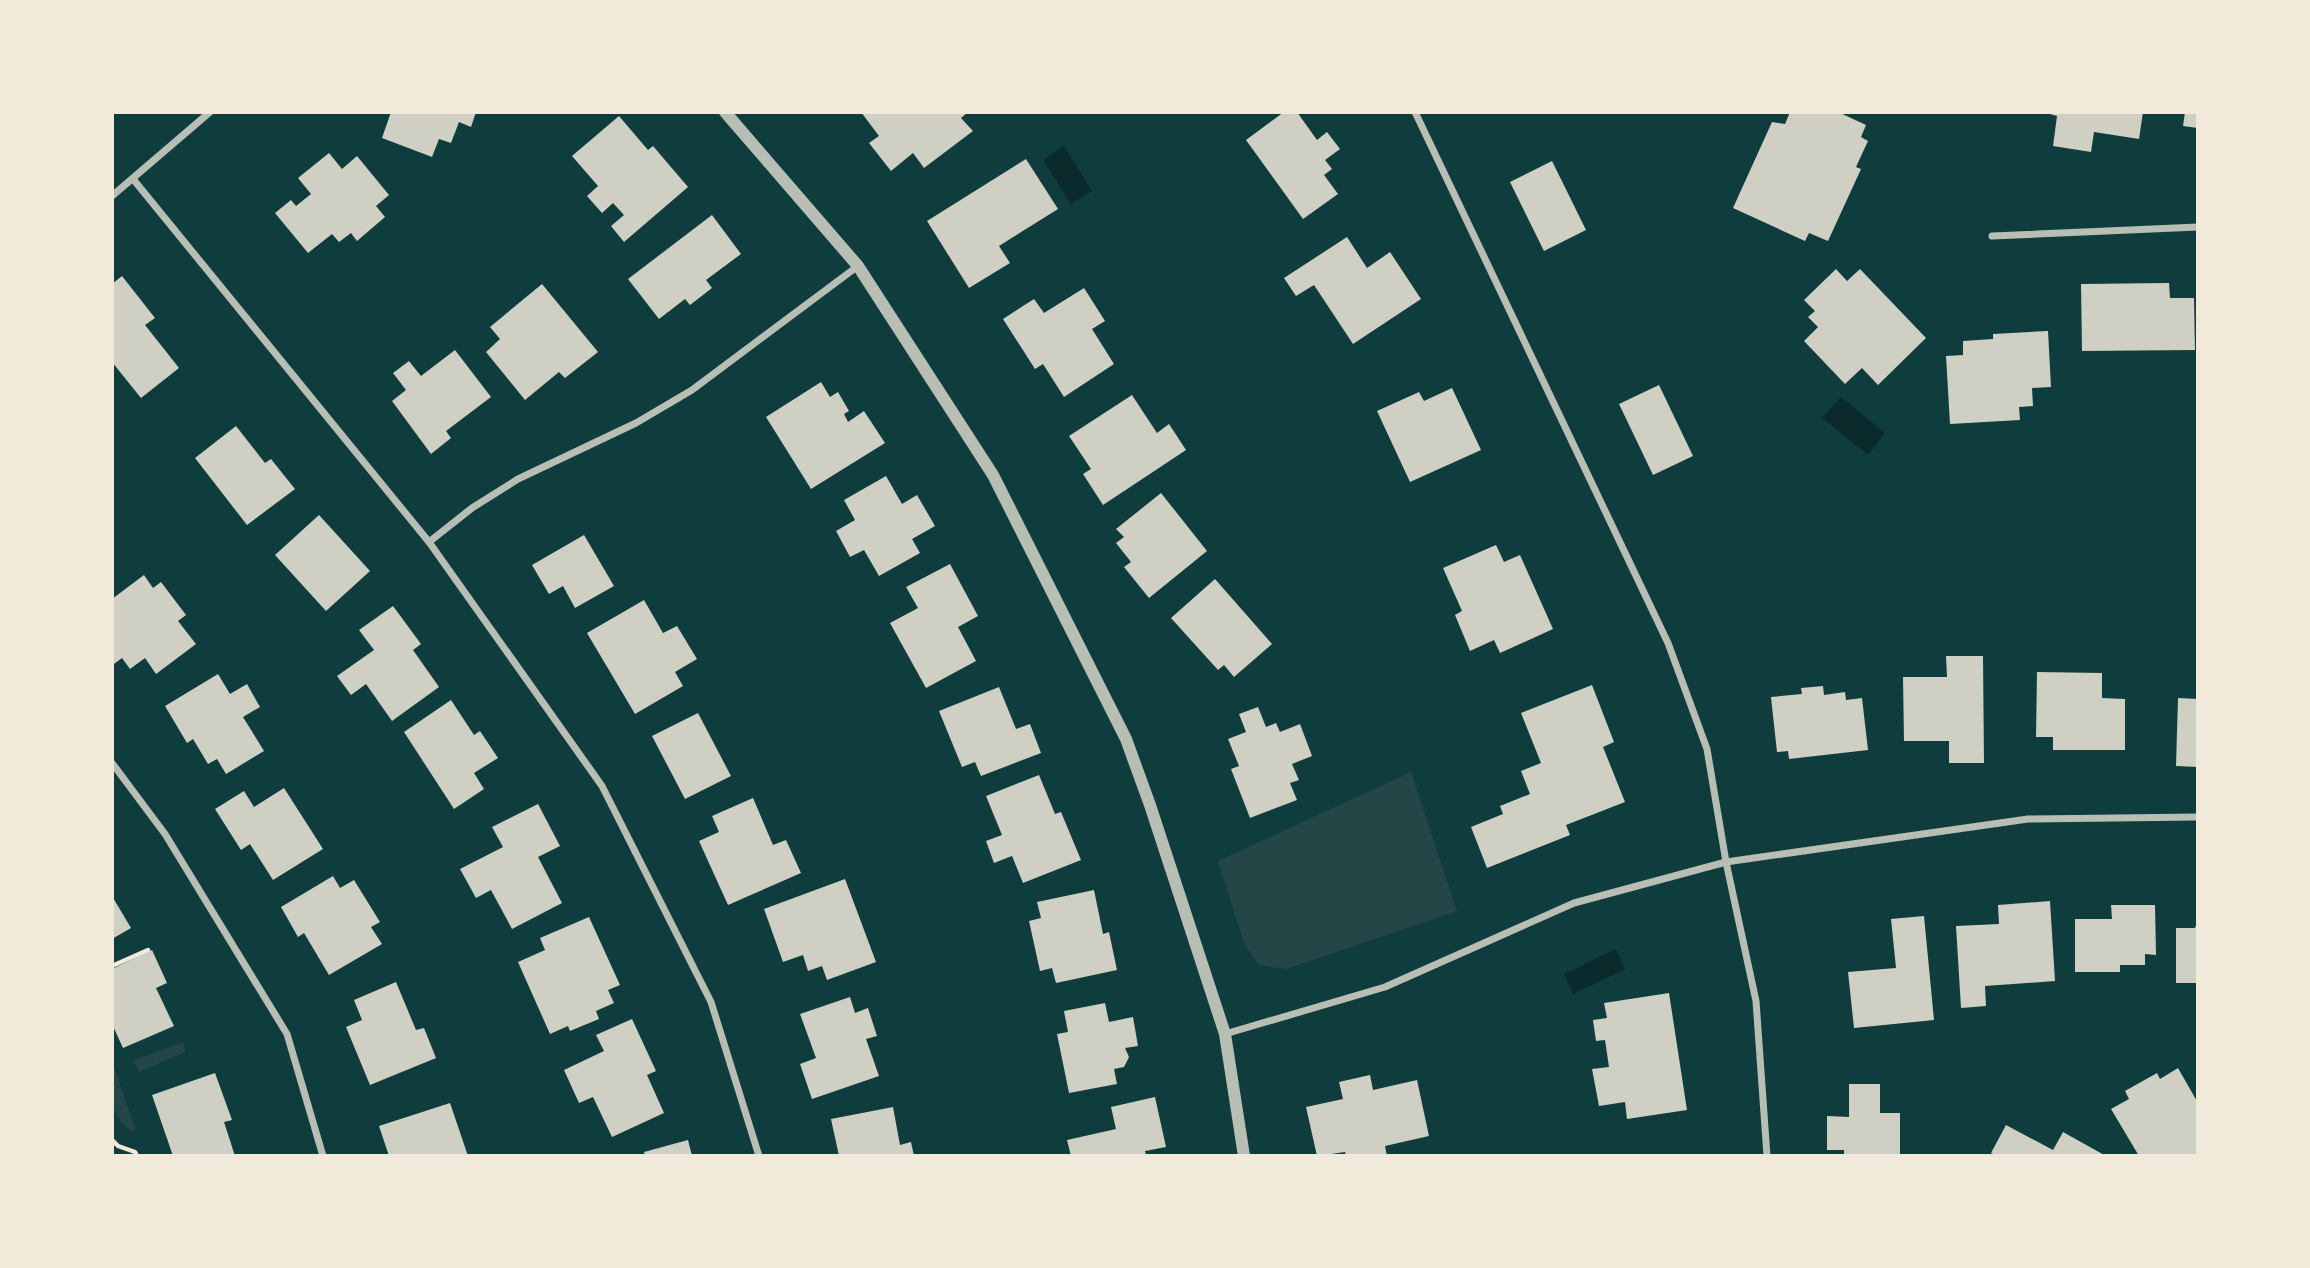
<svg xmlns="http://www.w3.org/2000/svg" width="2310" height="1268" font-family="'PT Sans',sans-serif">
	<rect width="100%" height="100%" fill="#0f3d3e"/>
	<g fill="#244646">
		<path d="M1411,772L1457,911L1286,969L1259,965L1244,943L1218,861Z"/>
		<path d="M183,1042L185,1052L139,1072L134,1060Z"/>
		<path d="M112,1064H113L136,1131H132C107,1114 112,1092 112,1064Z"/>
	</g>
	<g fill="#0a2a2b">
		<path d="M1064,146L1092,191L1071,204L1043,160Z"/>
		<path d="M1841,397L1885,433L1868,455L1822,418Z"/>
		<path d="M1616,949L1625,969L1573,994L1564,974Z"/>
	</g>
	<g fill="#cfcfc3">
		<path d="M391,112H476L471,127L459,122L451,143L439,139L432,157L382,138Z"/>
		<path d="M861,112H968L961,118L973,131L924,168L913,153L891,171L869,143L879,136Z"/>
		<path d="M1284,112H1297L1317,140L1327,132L1340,149L1325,160L1332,169L1324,175L1338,194L1303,219L1246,140Z"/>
		<path d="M1790,112H1838L1866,125L1861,137L1868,141L1856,167L1861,169L1828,241L1809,233L1805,241L1733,208L1772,122L1785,124Z"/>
		<path d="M2043,112H2143L2139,139L2094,132L2091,152L2053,146L2057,116Z"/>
		<path d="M2185,112H2198V128L2183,126Z"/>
		<path d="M619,116L648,150L653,146L688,187L624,242L611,226L624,215L613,203L602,213L587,196L598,186L572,156Z"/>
		<path d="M329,153L342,169L357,156L389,195L376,206L385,217L357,241L351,233L339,242L332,234L308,253L275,213L291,200L296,206L311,194L298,178Z"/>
		<path d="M1026,159L1058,209L999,246L1010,263L969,288L927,221Z"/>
		<path d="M1552,161L1586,230L1544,251L1510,182Z"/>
		<path d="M712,215L741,254L706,280L712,288L690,305L685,299L659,319L628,279Z"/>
		<path d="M1347,237L1367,268L1390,252L1421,299L1353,344L1314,285L1296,296L1284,278Z"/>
		<path d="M1836,269L1847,281L1860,269L1926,338L1878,385L1862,368L1845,384L1804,341L1818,327L1808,317L1815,311L1804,300Z"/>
		<path d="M122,276L155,318L145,325L179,368L141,398L112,362V284Z"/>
		<path d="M2169,283L2170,298H2194L2195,350L2082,351L2081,284Z"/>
		<path d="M542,284L598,352L565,378L559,372L525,400L486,352L500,339L490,327Z"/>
		<path d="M1084,288L1105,321L1092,329L1114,364L1064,397L1043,364L1035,369L1003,319L1034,299L1044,313Z"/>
		<path d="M2048,331L2051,387L2032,388L2033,406L2019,407L2020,420L1950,424L1946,356L1963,355V341L1993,339V334Z"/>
		<path d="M455,350L491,397L446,431L451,438L431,454L392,401L406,390L393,373L409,361L421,376Z"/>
		<path d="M821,382L830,397L838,392L849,411L844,414L848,422L864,411L885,443L811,489L766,417Z"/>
		<path d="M1659,385L1693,456L1653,475L1619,404Z"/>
		<path d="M1452,388L1481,450L1410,482L1377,411L1419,392L1424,401Z"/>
		<path d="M1132,395L1157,433L1169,424L1186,450L1103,505L1083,474L1091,469L1069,436Z"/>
		<path d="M236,426L265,463L271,459L295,489L247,525L195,458Z"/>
		<path d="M886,476L902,504L917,495L935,526L912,539L920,553L879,576L864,550L850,557L836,531L855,520L844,500Z"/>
		<path d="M1161,493L1207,551L1149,598L1124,567L1131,562L1116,543L1124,537L1116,529Z"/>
		<path d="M319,515L370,571L326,611L275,555Z"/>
		<path d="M584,535L614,586L575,608L563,586L549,594L532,565Z"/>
		<path d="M1496,545L1504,562L1520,555L1553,629L1500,653L1494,640L1470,651L1455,615L1462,611L1443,568Z"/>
		<path d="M950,564L978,616L958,627L976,661L926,688L890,623L918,608L906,587Z"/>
		<path d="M144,575L153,588L161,582L186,615L178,621L196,644L156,674L145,658L130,669L122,658L114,664L112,662V599Z"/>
		<path d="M1215,579L1272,644L1234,677L1224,665L1218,670L1171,618Z"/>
		<path d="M644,600L663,633L677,626L697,659L675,672L683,686L635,714L587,633Z"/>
		<path d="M393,606L421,644L413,650L439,687L392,721L366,684L351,695L337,676L374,650L359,630Z"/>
		<path d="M1946,656H1983L1984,763H1949V741H1904L1903,677H1947Z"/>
		<path d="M2037,672L2102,673V698L2125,699V750H2053V737H2036Z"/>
		<path d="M218,674L230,694L247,684L260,707L243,717L264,751L226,774L217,759L208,764L193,739L187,743L165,706Z"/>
		<path d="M1592,685L1614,742L1603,747L1625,802L1566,825L1570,835L1487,868L1471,827L1503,814L1500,806L1530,794L1521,771L1541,763L1521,713Z"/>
		<path d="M1823,686L1824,695L1845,692L1846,700L1862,698L1868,750L1789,759L1788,751L1777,752L1771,697L1802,694L1801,688Z"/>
		<path d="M999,687L1016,729L1030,724L1041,753L981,776L975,762L962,767L939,711Z"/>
		<path d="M2178,698L2198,699V767L2176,766Z"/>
		<path d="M451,700L474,735L480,731L498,758L474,773L484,789L454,809L404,732Z"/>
		<path d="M1258,707L1266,727L1276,723L1280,732L1300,724L1312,756L1292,764L1299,780L1290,783L1297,800L1250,818L1231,769L1239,766L1228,739L1246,732L1239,714Z"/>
		<path d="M698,713L731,776L685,799L652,736Z"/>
		<path d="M1039,775L1055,814L1061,812L1081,860L1023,883L1012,856L994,863L986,841L1002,835L986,796Z"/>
		<path d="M284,788L323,849L273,880L250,844L241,850L215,809L244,791L254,807Z"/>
		<path d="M753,798L773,845L786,840L801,873L728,905L699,841L719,832L712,816Z"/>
		<path d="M538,804L560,846L538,857L562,903L512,929L491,890L476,898L460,869L503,847L492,827Z"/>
		<path d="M333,876L340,888L354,880L380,922L371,927L382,944L329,975L304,933L298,937L281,907Z"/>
		<path d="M845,879L876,962L827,980L822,966L808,971L803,955L783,962L764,909Z"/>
		<path d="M1094,890L1103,934L1109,932L1117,970L1056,983L1052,968L1040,971L1029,921L1041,918L1037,902Z"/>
		<path d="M112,896L131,928L112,939Z"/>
		<path d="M2050,901L2055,981L1985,986L1986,1006L1961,1008L1956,926L1999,924L1998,905Z"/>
		<path d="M2111,905H2155L2156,955L2145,954V965H2120V972H2075V919H2112Z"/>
		<path d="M1924,916L1934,1020L1854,1028L1848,972L1896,968L1891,919Z"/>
		<path d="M589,917L620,985L608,990L614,1003L596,1011L599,1019L570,1031L568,1026L550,1034L518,962L545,950L540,938Z"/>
		<path d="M2198,921V983H2176V928H2195Z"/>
		<path d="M152,950L167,983L156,988L174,1026L123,1048L112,1024V969Z"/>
		<path d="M396,982L416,1030L424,1028L436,1058L370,1085L346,1027L362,1020L354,1000Z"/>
		<path d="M1669,993L1687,1110L1627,1119L1625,1102L1599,1106L1592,1069L1609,1067L1605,1040L1596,1041L1593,1020L1607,1018L1604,1003Z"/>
		<path d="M850,997L855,1013L868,1008L877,1036L866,1039L879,1076L812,1099L800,1064L816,1058L800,1014Z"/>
		<path d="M1105,1003L1109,1022L1133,1017L1138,1046L1125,1048L1129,1057L1124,1067L1114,1069L1117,1084L1069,1093L1057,1034L1068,1032L1064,1011Z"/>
		<path d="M632,1019L656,1071L647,1075L664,1113L612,1137L593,1097L579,1103L564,1070L604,1051L596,1035Z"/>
		<path d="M2178,1068L2198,1103V1156H2139L2111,1109L2129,1099L2125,1091L2157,1073L2160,1079Z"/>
		<path d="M215,1073L232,1120L224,1122L235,1156H173L152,1095Z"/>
		<path d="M1370,1075L1373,1090L1417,1080L1429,1136L1385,1146L1387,1156H1346L1345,1152L1317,1156L1306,1107L1343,1099L1339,1082Z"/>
		<path d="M1849,1084H1880V1113H1900V1156H1844V1150H1827V1116L1849,1117Z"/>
		<path d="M1155,1097L1166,1147L1145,1151L1146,1156H1071L1067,1140L1116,1129L1111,1107Z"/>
		<path d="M450,1103L468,1156H389L379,1126Z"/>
		<path d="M893,1107L900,1145L911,1142L914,1156H839L831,1119Z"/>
		<path d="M2006,1125L2053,1150L2063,1132L2106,1156H1997L1991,1153Z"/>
		<path d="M688,1140L692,1156H645L644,1152Z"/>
	</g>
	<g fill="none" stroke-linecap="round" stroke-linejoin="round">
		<g stroke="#f1e9da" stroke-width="4.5">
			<path d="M112,966L148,950"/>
			<path d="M112,1140L118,1146L135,1152L137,1156"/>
		</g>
		<g stroke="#b8beb3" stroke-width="7">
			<path d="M1415,112L1668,643L1707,749L1726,862L1756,1001L1767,1156"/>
			<path d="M133,179L429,542L602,786L711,1002L759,1156"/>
			<path d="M112,196L210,112"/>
			<path d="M1992,236L2198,227"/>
			<path d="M429,542L472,508L518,479L636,423L692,390L858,266"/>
			<path d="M112,763L165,834L287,1034L323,1156"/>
			<path d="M1225,1034L1385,987L1574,903L1726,862L2028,819L2198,817"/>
		</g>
		<path stroke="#b8beb3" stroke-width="12" d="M725,112L858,266L993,475L1126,739L1150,805L1225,1034L1244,1156"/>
	</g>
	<rect width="2310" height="1268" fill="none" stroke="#f1e9da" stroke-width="228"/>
</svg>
